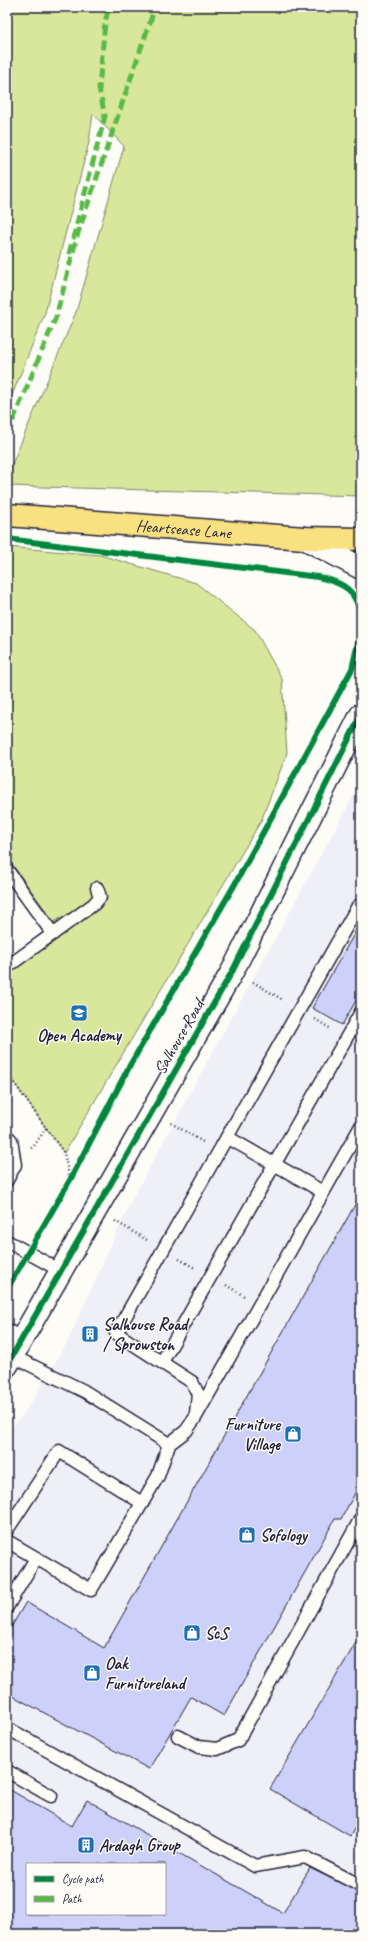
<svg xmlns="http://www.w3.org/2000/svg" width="368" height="1941" font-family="Caveat,sans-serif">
	<rect width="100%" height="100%" fill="#fdfcf7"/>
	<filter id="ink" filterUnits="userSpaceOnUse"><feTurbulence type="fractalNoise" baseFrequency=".025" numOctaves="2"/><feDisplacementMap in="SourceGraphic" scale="8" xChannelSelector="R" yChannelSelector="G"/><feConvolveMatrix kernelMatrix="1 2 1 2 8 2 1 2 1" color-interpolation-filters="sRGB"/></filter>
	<g filter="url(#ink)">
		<path fill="#efeff7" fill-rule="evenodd" d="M361,782V1934H7V1435L29,1406L68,1341L131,1201ZM27,1864H165V1914H27Z"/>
		<g fill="#d8e79b" stroke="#7d846b">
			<path d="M7,7H361V496L7,486V476L76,312L124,146L93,114L89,142L45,313L7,408Z"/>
			<path d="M7,547L100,555L196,583L255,630L282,679L287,753L261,821L64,1153L7,1073V961L63,916L54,922L7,857Z"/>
		</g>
		<g fill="#cdd0f8" stroke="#22223b" fill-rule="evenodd">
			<path d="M361,922V992L342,1025L312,1008Z"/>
			<path d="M361,1194V1482L341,1519H335L224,1716L191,1697L149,1769L7,1693V1634L26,1602L104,1648Z"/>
			<path d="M361,1634V1818L350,1836L270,1789Z"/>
			<path d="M7,1788L72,1826L87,1800L283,1913L310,1868L361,1893V1934H7ZM27,1864H165V1914H27Z"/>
		</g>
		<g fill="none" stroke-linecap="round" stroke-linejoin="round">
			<g stroke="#22223b" stroke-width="15">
				<g id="lane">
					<path d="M7,870L53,934"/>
					<path d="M7,967L94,904L100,897L97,888"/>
					<path d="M7,1136L11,1140L15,1165L7,1180"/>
					<path d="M227,1137L323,1192"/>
					<path d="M7,1241L61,1271"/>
					<path d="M7,1330L22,1339"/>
					<path d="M12,1356L84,1391L169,1444"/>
					<path d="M162,1362L361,1012"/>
					<path d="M196,1413L198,1394L192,1382L116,1333L358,906L361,907"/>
					<path d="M7,1530L59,1451L142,1503"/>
					<path d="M7,1541L91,1590L158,1476L169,1444L186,1431L195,1418L361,1126"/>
					<path d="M7,1607L36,1558"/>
					<path d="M7,1728L255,1866L305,1857L361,1886"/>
					<path d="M178,1736L199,1747L217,1749L238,1740L361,1518"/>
					<path d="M7,1771L51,1796"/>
				</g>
			</g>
			<g stroke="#22223b" stroke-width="25">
				<g id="secondary">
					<path d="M304,538L361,568"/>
					<path d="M7,1365L233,970L361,715"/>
				</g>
			</g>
			<g stroke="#22223b" stroke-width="25">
				<g id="highway">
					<path id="s1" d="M7,515L304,538L361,539"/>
				</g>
			</g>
			<g stroke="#22223b" stroke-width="2.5" stroke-dasharray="1 3" stroke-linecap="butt">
				<path d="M253,982L283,1000"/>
				<path d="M315,1019L331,1029"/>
				<path d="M7,1073L64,1153L70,1180"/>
				<path d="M171,1123L203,1142"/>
				<path d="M31,1148L34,1146L46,1128"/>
				<path d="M115,1221L147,1240"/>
				<path d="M179,1259L195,1268"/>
				<path d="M226,1285L244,1296"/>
			</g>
			<use href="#lane" stroke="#fdfcf7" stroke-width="12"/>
			<use href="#secondary" stroke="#fdfcf7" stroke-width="22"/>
			<use href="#highway" stroke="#f9e181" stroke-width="22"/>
			<g stroke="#58b947" stroke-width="5" stroke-dasharray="10 5" stroke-linecap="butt">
				<path d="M69,254L105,116L99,88L105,22L109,7"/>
				<path d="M7,435L56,317L78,233L155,7"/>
			</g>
			<g stroke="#fdfcf7" stroke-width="8">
				<g id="cycleway">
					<path d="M7,539L318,577C345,583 357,590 361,619"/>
					<path d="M7,1289L70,1180L129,1067L235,884L352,669L361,630"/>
					<path d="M7,1365L233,970L361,715"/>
				</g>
			</g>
			<use href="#cycleway" stroke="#00873e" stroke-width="6"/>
		</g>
	</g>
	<defs>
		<g id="school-square" transform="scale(0.9)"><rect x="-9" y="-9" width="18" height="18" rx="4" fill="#1f6fb2" stroke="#fdfcf7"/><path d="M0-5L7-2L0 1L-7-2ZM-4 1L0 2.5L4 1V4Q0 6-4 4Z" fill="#fff"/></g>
		<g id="building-square" transform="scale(0.9)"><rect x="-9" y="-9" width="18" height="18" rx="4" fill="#1f6fb2" stroke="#fdfcf7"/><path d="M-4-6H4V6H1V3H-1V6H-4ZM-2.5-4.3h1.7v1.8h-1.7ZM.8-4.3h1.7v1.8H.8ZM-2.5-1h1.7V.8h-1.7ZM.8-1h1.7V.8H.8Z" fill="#fff"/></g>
		<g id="shop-square" transform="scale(0.9)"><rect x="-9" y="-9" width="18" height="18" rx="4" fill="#1f6fb2" stroke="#fdfcf7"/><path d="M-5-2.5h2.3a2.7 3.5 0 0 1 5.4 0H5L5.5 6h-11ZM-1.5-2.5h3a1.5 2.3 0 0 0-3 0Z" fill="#fff"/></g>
	</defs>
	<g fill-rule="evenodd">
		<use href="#school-square" x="79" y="1013"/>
		<use href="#building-square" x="90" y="1334"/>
		<use href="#shop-square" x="293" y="1434"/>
		<use href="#shop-square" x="247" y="1535"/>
		<use href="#shop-square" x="192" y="1633"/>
		<use href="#shop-square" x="92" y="1673"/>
		<use href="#building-square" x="86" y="1845"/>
	</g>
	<g text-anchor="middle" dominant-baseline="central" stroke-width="3" stroke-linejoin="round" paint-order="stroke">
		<g font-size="17" fill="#22223b" stroke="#fdfcf7">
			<text stroke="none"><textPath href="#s1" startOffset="177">Heartsease Lane</textPath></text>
			<text transform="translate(179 1037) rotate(-60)">Salhouse Road</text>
		</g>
		<g font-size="17" font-weight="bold" fill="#22223b" stroke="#fdfcf7" text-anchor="start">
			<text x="79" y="1035" text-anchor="middle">Open Academy</text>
			<text x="103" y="1324">Salhouse Road<tspan x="103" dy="20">/ Sprowston</tspan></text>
			<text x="280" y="1424" text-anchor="end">Furniture<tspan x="280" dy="20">Village</tspan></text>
			<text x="260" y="1535">Sofology</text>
			<text x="205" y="1633">ScS</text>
			<text x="105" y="1663">Oak<tspan x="105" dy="20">Furnitureland</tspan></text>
			<text x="99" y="1845">Ardagh Group</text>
		</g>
	</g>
	<rect width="368" height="1941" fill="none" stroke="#fdfcf7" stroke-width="24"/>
	<rect x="12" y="12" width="344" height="1917" fill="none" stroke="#22223b" stroke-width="1.5" filter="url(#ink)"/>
	<rect x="26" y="1863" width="140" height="52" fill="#fdfcf7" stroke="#a5a5ac"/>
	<rect x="34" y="1876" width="20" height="6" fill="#00873e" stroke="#a5a5ac"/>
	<text x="62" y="1883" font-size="12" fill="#22223b">Cycle path</text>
	<rect x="34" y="1896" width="20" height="6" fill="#58b947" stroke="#a5a5ac"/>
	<text x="62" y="1903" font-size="12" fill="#22223b">Path</text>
</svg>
